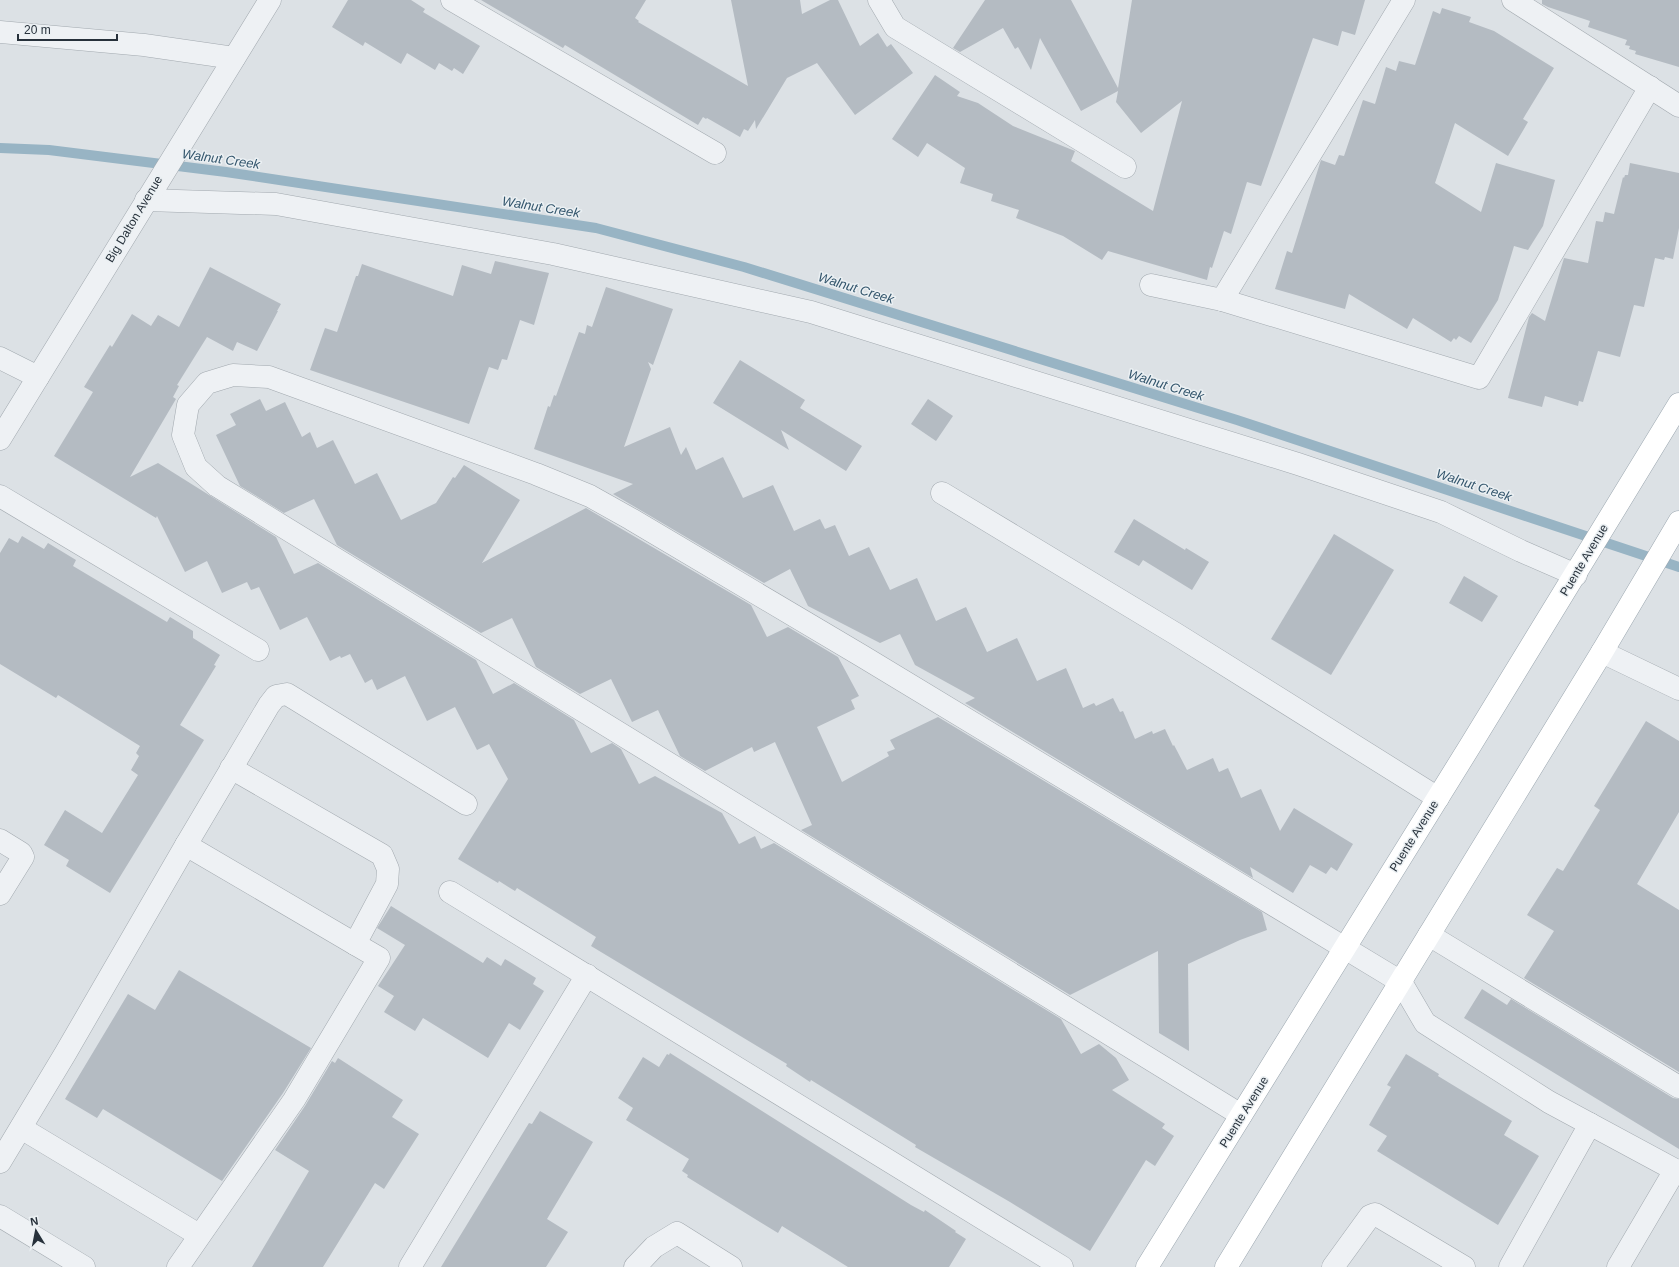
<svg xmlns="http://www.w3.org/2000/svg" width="1679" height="1267" font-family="Arial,sans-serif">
	<rect width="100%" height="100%" fill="#dce1e5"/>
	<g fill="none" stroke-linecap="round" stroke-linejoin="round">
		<path stroke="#98b4c4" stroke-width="10" d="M0,148L49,150L226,172L596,228L744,267L1237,420L1679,567"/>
	</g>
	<g fill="#b4bbc2">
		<path d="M348,0H411L425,9L423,12L480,46L463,74L454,68L452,71L439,63L435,70L407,53L401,64L365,42L363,46L332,27Z"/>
		<path d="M481,0H646L635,18L639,21L638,22L748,86L731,0H800L802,14L830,0H838L860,46L878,33L887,47L891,44L913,73L855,115L817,63L787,78L756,129L755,120L748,131L744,129L740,137L707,118L706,119L703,117L698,125L565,45L563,48Z"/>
		<path d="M985,0H1071L1118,88L1132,0H1365L1355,35L1342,31L1338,46L1313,38L1261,186L1247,182L1231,234L1224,231L1212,268L1210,267L1207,280L1108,251L1102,260L1063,236L1016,218L1019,210L991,201L993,194L960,183L965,168L927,143L918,157L892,139L935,75L960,92L957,96L978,103L1013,126L1075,151L1071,161L1153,211L1182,101L1141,133L1116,102L1118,91L1081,111L1040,38L1031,70L1018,47L1015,49L1003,28L960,52L953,48Z"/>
		<path d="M1542,0H1679V67L1635,54L1636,51L1629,49L1630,46L1625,45L1627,40L1588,27L1590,21L1548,7L1542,4Z"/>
		<path d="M1442,8L1471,17L1469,22L1494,31L1554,68L1523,119L1528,122L1508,156L1455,123L1435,183L1481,212L1496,163L1555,180L1543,226L1528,250L1514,246L1498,300L1471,343L1459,336L1456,340L1454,338L1451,342L1413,318L1407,329L1349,294L1345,309L1275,289L1287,251L1292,253L1320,163L1321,160L1335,165L1339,155L1344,156L1363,100L1375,104L1386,67L1396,71L1399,61L1415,65L1433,11L1440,14Z"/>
		<path d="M1630,163L1679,173V228L1673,259L1665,257L1664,260L1655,258L1644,307L1634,305L1620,357L1598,351L1583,402L1579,401L1578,406L1545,396L1542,407L1508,398L1529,317L1532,313L1545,321L1564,258L1588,263L1596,221L1603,222L1605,212L1614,214L1623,177L1624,178L1625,175H1628Z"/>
		<path d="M495,261L549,273L534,325L520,320L507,360L502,359L498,370L489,367L469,424L310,370L325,328L337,332L356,276H358L362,264L453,296L462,265L491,274Z"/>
		<path d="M210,267L281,304L277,311H278L257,351L237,342L233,351L207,337L177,385L179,386L173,397L176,399L130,477L158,463L276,537L294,574L318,563L476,660L493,694L514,683L574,720L591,753L612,743L621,749L639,784L655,776L722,813L739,844L755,836L761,849L774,843L1061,1019L1081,1054L1099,1044L1116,1058L1129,1080L1112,1090L1165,1124L1162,1128L1174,1136L1155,1166L1146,1160L1090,1251L1010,1202L915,1147L916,1145L811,1080L810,1082L786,1066L787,1064L591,946L596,937L517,888L515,891L499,881L498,883L458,859L508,779L489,744L477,750L455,707L427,721L405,676L377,690L372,679L365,683L350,654L341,658L340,656L330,661L307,617L280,630L259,587L251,590L247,582L222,593L207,561L185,572L157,516L156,518L54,456L93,392L84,387L110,345L112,347L132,314L151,326L158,315L179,327Z"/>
		<path d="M606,287L673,309L653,365L648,362L651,369L624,447L670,427L681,455L686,447L696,470L723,457L743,498L773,485L794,531L820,519L825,529L835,525L849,556L869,547L890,590L917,578L936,621L966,607L987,652L1017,638L1037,681L1066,668L1083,708L1094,703L1096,706L1113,698L1120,712L1123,711L1135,739L1152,731L1153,734L1165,729L1173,746L1174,745L1187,770L1213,758L1219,772L1228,768L1241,798L1261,789L1280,831L1294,808L1353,844L1337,871L1331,867L1326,874L1310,865L1293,893L1250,867L1253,878L965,703L975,698L915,665L900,634L880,643L808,606L790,569L764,583L613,494L633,484L534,449L548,406L550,407L554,395L556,396L579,332L585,334L587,325L592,327Z"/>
		<path d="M740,360L805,400L800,408L862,446L846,471L781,430L789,450L713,403Z"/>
		<path d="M260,399L266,411L285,402L302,437L310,432L317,448L333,440L355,484L377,473L401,520L436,503L453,477L455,478L464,465L520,500L482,563L586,508L751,605L767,637L788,627L838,657L859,696L851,700L855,709L817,727L842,782L889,756L887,752L895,749L890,740L938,717L1262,912L1267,930L1240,940L1188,964L1189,1051L1159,1033L1158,951L1070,995L801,830L812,825L775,742L754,752L752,747L705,771L680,756L658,710L632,722L611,679L580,694L536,667L512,618L481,633L337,545L314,499L284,513L240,486L216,435L236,425L230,414Z"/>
		<path d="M928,399L953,416L936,441L911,424Z"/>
		<path d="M1134,519L1185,550L1186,548L1209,562L1192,590L1143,560L1139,566L1114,552Z"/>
		<path d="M1334,534L1394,570L1331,675L1271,639Z"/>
		<path d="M22,536L44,549L48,543L76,560L73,566L167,622L170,617L193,631V638L220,655L214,665L216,666L180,725L204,740L110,893L66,866L69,860L44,845L65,810L102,833L138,775L131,770L139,756L136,753L140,746L58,695L56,698L0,664V553L9,538L18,543Z"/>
		<path d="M1464,576L1498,596L1482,622L1449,603Z"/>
		<path d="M1646,721L1679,741V812L1637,884L1679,910V1072L1524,978L1554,931L1527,915L1557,868L1563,871L1600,810L1594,806Z"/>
		<path d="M391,906L483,963L487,957L501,966L505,959L536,978L533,984L544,991L520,1030L509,1023L488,1058L423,1018L415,1031L384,1012L394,996L378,986L405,945L377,928Z"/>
		<path d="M179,970L311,1048L283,1093L222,1181L103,1109L97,1118L65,1099L128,994L155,1010Z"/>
		<path d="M1482,989L1507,1005L1511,999L1673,1098L1679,1099V1149L1464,1018Z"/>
		<path d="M670,1053L911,1205L924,1212L925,1210L956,1231L955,1232L966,1239L949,1267H848L782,1226L778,1233L687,1177L688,1175L682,1171L689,1159L626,1120L633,1108L618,1098L643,1057L659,1067L667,1054L669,1055Z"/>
		<path d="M1406,1054L1439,1074L1438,1076L1512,1121L1504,1135L1539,1156L1498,1225L1377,1151L1387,1136L1369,1125L1391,1087L1387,1085Z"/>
		<path d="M338,1058L403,1100L392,1117L419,1134L384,1189L375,1183L323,1267H252L309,1171L275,1150L305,1106L332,1061L335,1063Z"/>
		<path d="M540,1111L593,1142L547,1219L568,1232L546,1267H441L529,1123L532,1124Z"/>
	</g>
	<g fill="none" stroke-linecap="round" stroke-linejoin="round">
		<g stroke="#a2a9af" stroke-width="23">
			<g id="minor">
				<path d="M452,0L715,153"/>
				<path d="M879,0L895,27L1125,167"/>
				<path d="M1513,0L1679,106"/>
				<path d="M0,32L144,45L234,58"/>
				<path d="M146,200L276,204L553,254L811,312L1298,464L1441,512L1521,551L1576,575"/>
				<path d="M1151,285L1222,300L1479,378L1650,87"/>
				<path d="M1222,300L1404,0"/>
				<path d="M0,358L38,377"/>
				<path d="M0,439L270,0"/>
				<path d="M942,493L1176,634L1438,798"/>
				<path d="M0,496L258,650"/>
				<path d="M1602,652L1679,689"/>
				<path d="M0,840L21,853L23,857L0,894"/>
				<path d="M186,845L355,944"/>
				<path d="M450,892L1062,1267"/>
				<path d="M1429,935L1679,1087"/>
				<path d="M1241,1115L217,486L196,467L183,435L188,405L207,383L233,375L269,377L536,474L590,496L631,519L862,656L1401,982L1425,1023L1549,1102L1679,1172"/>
				<path d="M21,1128L199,1235"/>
				<path d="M0,1162L65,1054L186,845L269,705L276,696L287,694L466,804"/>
				<path d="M0,1216L84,1267"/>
				<path d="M178,1267L294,1100L379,958L355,944L387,884L388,869L382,855L231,768"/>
				<path d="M410,1267L587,975"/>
				<path d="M635,1267L654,1247L677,1233L731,1267"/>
				<path d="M1333,1267L1370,1216L1375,1214L1464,1267"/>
				<path d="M1510,1267L1590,1124"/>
				<path d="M1618,1267L1675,1170"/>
			</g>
		</g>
		<g stroke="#9ca7b0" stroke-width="23">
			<g id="major">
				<path d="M1147,1267L1470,746L1679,404"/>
				<path d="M1226,1267L1602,652L1679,522"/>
			</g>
		</g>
		<use href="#minor" stroke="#eef1f4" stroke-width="22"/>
		<use href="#major" stroke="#fff" stroke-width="22"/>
	</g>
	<g text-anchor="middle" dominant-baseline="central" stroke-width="3" stroke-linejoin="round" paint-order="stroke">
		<g font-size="12" fill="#27313b" stroke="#ebf0f3">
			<text transform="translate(134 219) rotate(-59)">Big Dalton Avenue</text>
			<text transform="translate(1584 560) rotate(-59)">Puente Avenue</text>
			<text transform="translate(1414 836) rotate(-58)">Puente Avenue</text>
			<text transform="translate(1244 1112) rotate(-58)">Puente Avenue</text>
		</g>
		<g font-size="13" font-style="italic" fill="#33556c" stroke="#ebf0f3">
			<text transform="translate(221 159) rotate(8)">Walnut Creek</text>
			<text transform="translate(541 207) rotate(9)">Walnut Creek</text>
			<text transform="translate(856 288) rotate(17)">Walnut Creek</text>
			<text transform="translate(1166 385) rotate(17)">Walnut Creek</text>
			<text transform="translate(1474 485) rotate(18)">Walnut Creek</text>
		</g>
	</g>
	<g transform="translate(36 1231) rotate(350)" stroke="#ebf0f3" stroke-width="3" paint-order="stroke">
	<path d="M0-3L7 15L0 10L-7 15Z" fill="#27313b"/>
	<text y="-6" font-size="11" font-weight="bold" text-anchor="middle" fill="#27313b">N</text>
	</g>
	<path d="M18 34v6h99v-6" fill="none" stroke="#27313b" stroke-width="2"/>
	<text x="24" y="34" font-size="12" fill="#27313b" stroke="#ebf0f3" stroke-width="3" paint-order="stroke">20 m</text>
</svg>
